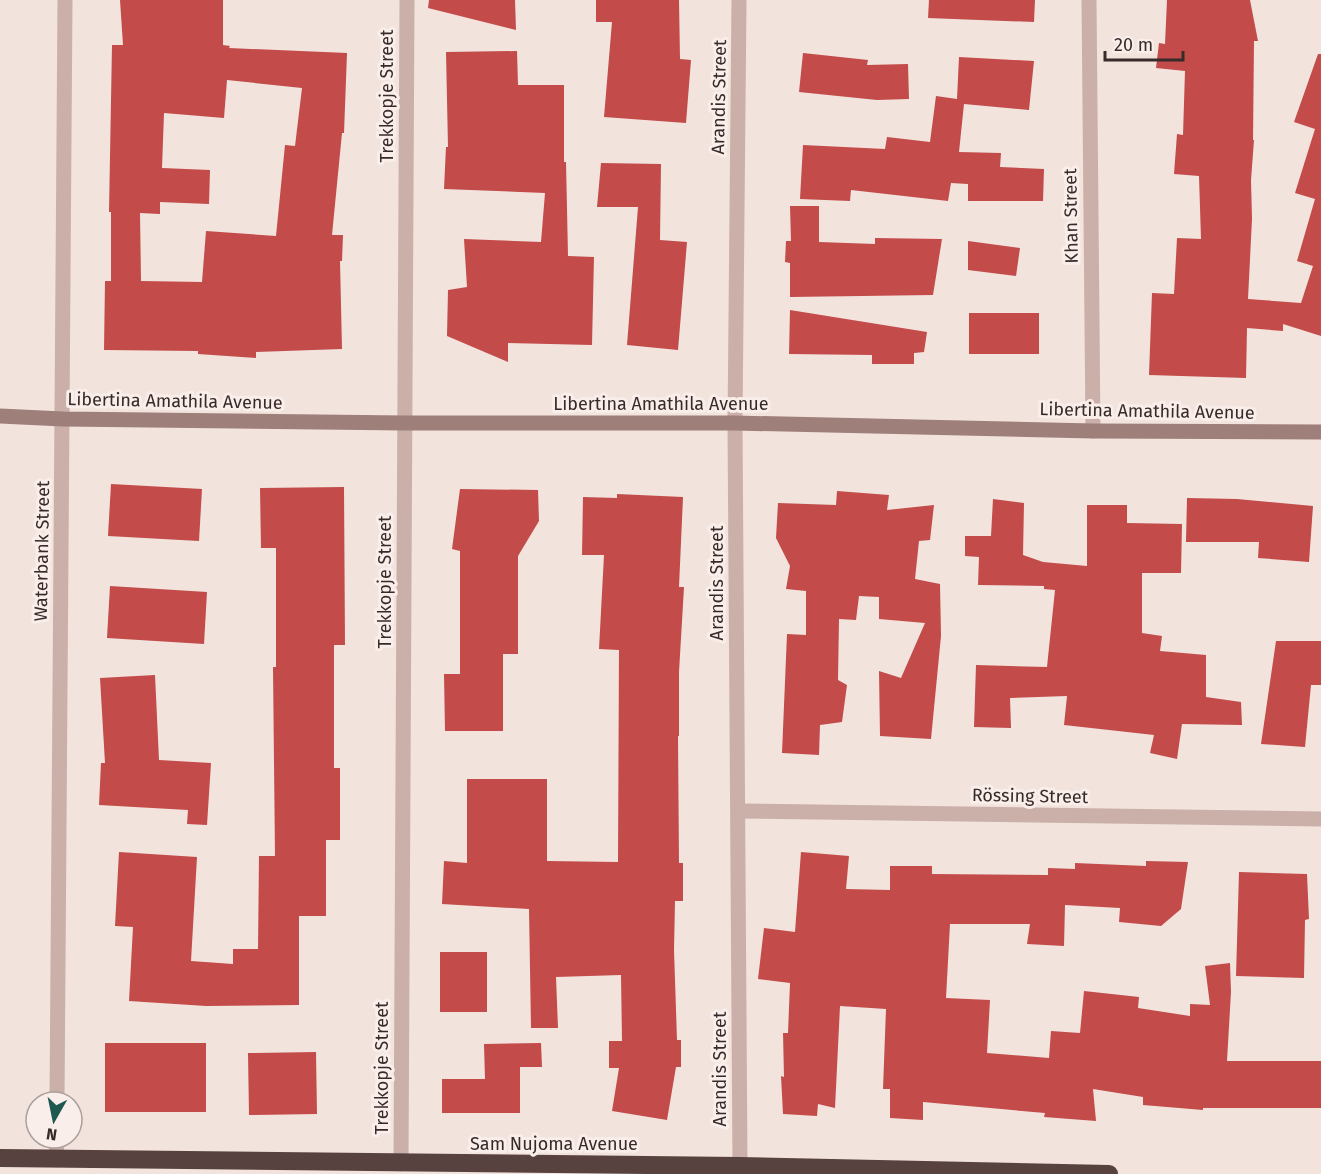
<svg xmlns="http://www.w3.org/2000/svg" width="1321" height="1174" font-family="'Fira Sans',sans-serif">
	<rect width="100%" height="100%" fill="#f2e3dd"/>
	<g fill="#c34b4a" fill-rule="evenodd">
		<path d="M120,0H223V45L230,46L229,48L347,53L344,133H342L332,235H343L342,261H340L342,349L256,352V358L198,354V351L104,350L105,281H111V212H109L112,45H123ZM227,80L302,88L295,146L285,145L276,236L206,231L202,282L141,281L140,213L160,214V202L209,204L210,170L162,168L164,113L224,118Z"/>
		<path d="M429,0H515L516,30L428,8Z"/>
		<path d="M596,0H679L680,59L691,60L686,123L604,117L612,22H596Z"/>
		<path d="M929,0H1035L1034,22L928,18Z"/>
		<path d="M1167,0H1250L1258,41H1254L1253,140H1254L1251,180L1252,219L1248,299L1301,303L1313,266L1297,261L1315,199L1295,193L1315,129L1294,122L1318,54H1321V336L1283,324V331L1247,328L1246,378L1149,375L1152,293L1174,294L1177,238L1201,239L1199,176L1174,174L1177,134L1183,135L1185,71L1156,68L1159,43L1165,44Z"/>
		<path d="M517,51L518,85H564V162H566L568,256L594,257L592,345L508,343V362L447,336L448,290L467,287L464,239L541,242L545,193L444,189L446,147H448L446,52Z"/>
		<path d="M803,53L868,60L867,65L908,64L909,99L877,100L799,92Z"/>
		<path d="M959,57L1034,61L1029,110L964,104L959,152L1001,153L1000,167L1044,169L1043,201H968V184L951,183L948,201L851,190L850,201L800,199L803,145L885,149L887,137L930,142L936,96L957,99Z"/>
		<path d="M601,163L661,164L660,240L687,242L678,350L627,345L638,207H597Z"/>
		<path d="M790,206H819V242L875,244V238L942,239L933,295L790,297V263L785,262L786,241H791Z"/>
		<path d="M968,241L1020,248L1016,276L968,270Z"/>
		<path d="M790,310L927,332L924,352L914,353V364H872V355L789,354Z"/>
		<rect x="969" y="313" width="70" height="41"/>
		<path d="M111,484L202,489L199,541L108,536Z"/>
		<path d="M344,487L345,645H334V768H340V840H326V916H299V1005L206,1006L129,1001L133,927L115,926L119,852L197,857L191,961L233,964V949H258L259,856H275L273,667H276V548H261L260,488Z"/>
		<path d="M460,489L538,490L539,521L518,556V654H503V731H445L444,674H460V551L452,549Z"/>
		<path d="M837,491L889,495L887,510L934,505L930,540L919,541L915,579L940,584L941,636L931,739L880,736L879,671L901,678L925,623L879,619V597L859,596L856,620L839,619L838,680L847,685L842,722L820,725L819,755L782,753L787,634L806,635V591L786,589L790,566L776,538L778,503L836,505Z"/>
		<path d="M617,494L683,497L679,587H684L679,672V736H678L679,863H683V901H675L674,950L677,1040H681V1067H676L667,1120L612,1111L619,1068H609V1041H622L621,975L556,977L558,1028H531L529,909L442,904L444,861L467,863V779H547V861L618,862L619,650L599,649L604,555H582L583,497L617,498Z"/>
		<path d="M1187,498L1237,499L1313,506L1309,562L1258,558L1259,542H1186Z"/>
		<path d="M993,499L1024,503L1023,555L1043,562L1087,566V505H1127V523L1182,524L1181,573H1142V633L1162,636L1160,651L1206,655V697L1241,702L1242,725L1182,724L1177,759L1150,753L1154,735L1064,725L1067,696L1010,698L1011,728L974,727L976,665L1047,667L1055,590L1044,589V586L978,585L979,557L965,556V536H991Z"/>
		<path d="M110,586L207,592L204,644L107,638Z"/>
		<path d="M1276,641H1321V685H1311L1305,747L1261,744Z"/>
		<path d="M155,675L159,760L211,763L207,825L187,824L188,810L99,805L101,763H105L100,678Z"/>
		<path d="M801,852L849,856L846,889L890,890V866H932V874L1048,875V868L1075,869V863L1146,866V861L1188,862L1181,909L1161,926L1119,922L1120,908L1065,905L1064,946L1027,944L1030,924H950L946,998L990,1000L987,1053L1049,1058L1051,1031L1080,1033L1084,991L1139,997L1138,1008L1190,1016V1004L1210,1005L1205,966L1230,963L1231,992L1227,1061H1321V1108H1203V1110L1143,1105V1097L1093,1089L1096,1121L1044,1117L1045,1113L923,1102V1120L890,1118V1089H883L886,1009L840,1006L835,1108L818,1104L817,1116L783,1114L781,1076L784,1077L783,1033H788L790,983L758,979L764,928L795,932Z"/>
		<path d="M1239,872L1307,874L1309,919L1305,920L1304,978L1236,976Z"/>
		<rect x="440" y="952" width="47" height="60"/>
		<rect x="105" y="1043" width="101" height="69"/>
		<path d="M541,1043L542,1067H520V1113H442V1079H485L484,1044Z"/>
		<path d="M316,1052L317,1114L249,1115L248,1053Z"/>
	</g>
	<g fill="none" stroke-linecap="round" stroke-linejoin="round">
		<g stroke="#cab0a9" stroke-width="15">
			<path d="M739,0L735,423L740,1166"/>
			<path d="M1089,0L1093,431"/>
			<path d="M739,811L1321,819"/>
			<path d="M57,1102L65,0"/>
			<path d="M56,1160L57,1138"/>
			<path d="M401,1164L407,0"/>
		</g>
		<path stroke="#9e7f7a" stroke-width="15" d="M0,416L63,419L405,423H735L1093,431L1321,432"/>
		<path stroke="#584240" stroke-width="18" d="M0,1158L740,1166L1109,1174"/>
	</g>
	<g text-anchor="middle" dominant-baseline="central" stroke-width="6" stroke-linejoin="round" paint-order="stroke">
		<g font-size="18" fill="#372a29" stroke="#f9eeea">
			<text transform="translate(387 96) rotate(-90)">Trekkopje Street</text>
			<text transform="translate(719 97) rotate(-89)">Arandis Street</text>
			<text transform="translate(1071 216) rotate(-91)">Khan Street</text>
			<text transform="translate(175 401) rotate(1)">Libertina Amathila Avenue</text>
			<text x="661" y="404">Libertina Amathila Avenue</text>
			<text transform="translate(1147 411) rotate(1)">Libertina Amathila Avenue</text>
			<text transform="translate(42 551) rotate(-89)">Waterbank Street</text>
			<text transform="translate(385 582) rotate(-90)">Trekkopje Street</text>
			<text transform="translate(717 583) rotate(-90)">Arandis Street</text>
			<text transform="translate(1030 796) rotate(1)">Rössing Street</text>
			<text transform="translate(382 1068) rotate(-90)">Trekkopje Street</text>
			<text transform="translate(720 1069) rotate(-90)">Arandis Street</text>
			<text x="554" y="1144">Sam Nujoma Avenue</text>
		</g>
	</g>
	<g transform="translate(54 1120) rotate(189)"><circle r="28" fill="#f9eeea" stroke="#aba09d" stroke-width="1.5"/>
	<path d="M0-4.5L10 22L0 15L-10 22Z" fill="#1f584e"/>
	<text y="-9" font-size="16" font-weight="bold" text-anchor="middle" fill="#372a29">N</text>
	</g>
	<path d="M1105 51v9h78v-9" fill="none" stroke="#372a29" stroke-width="3"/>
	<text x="1114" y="51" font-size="18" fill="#372a29" stroke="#f9eeea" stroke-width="4.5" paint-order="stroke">20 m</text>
</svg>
